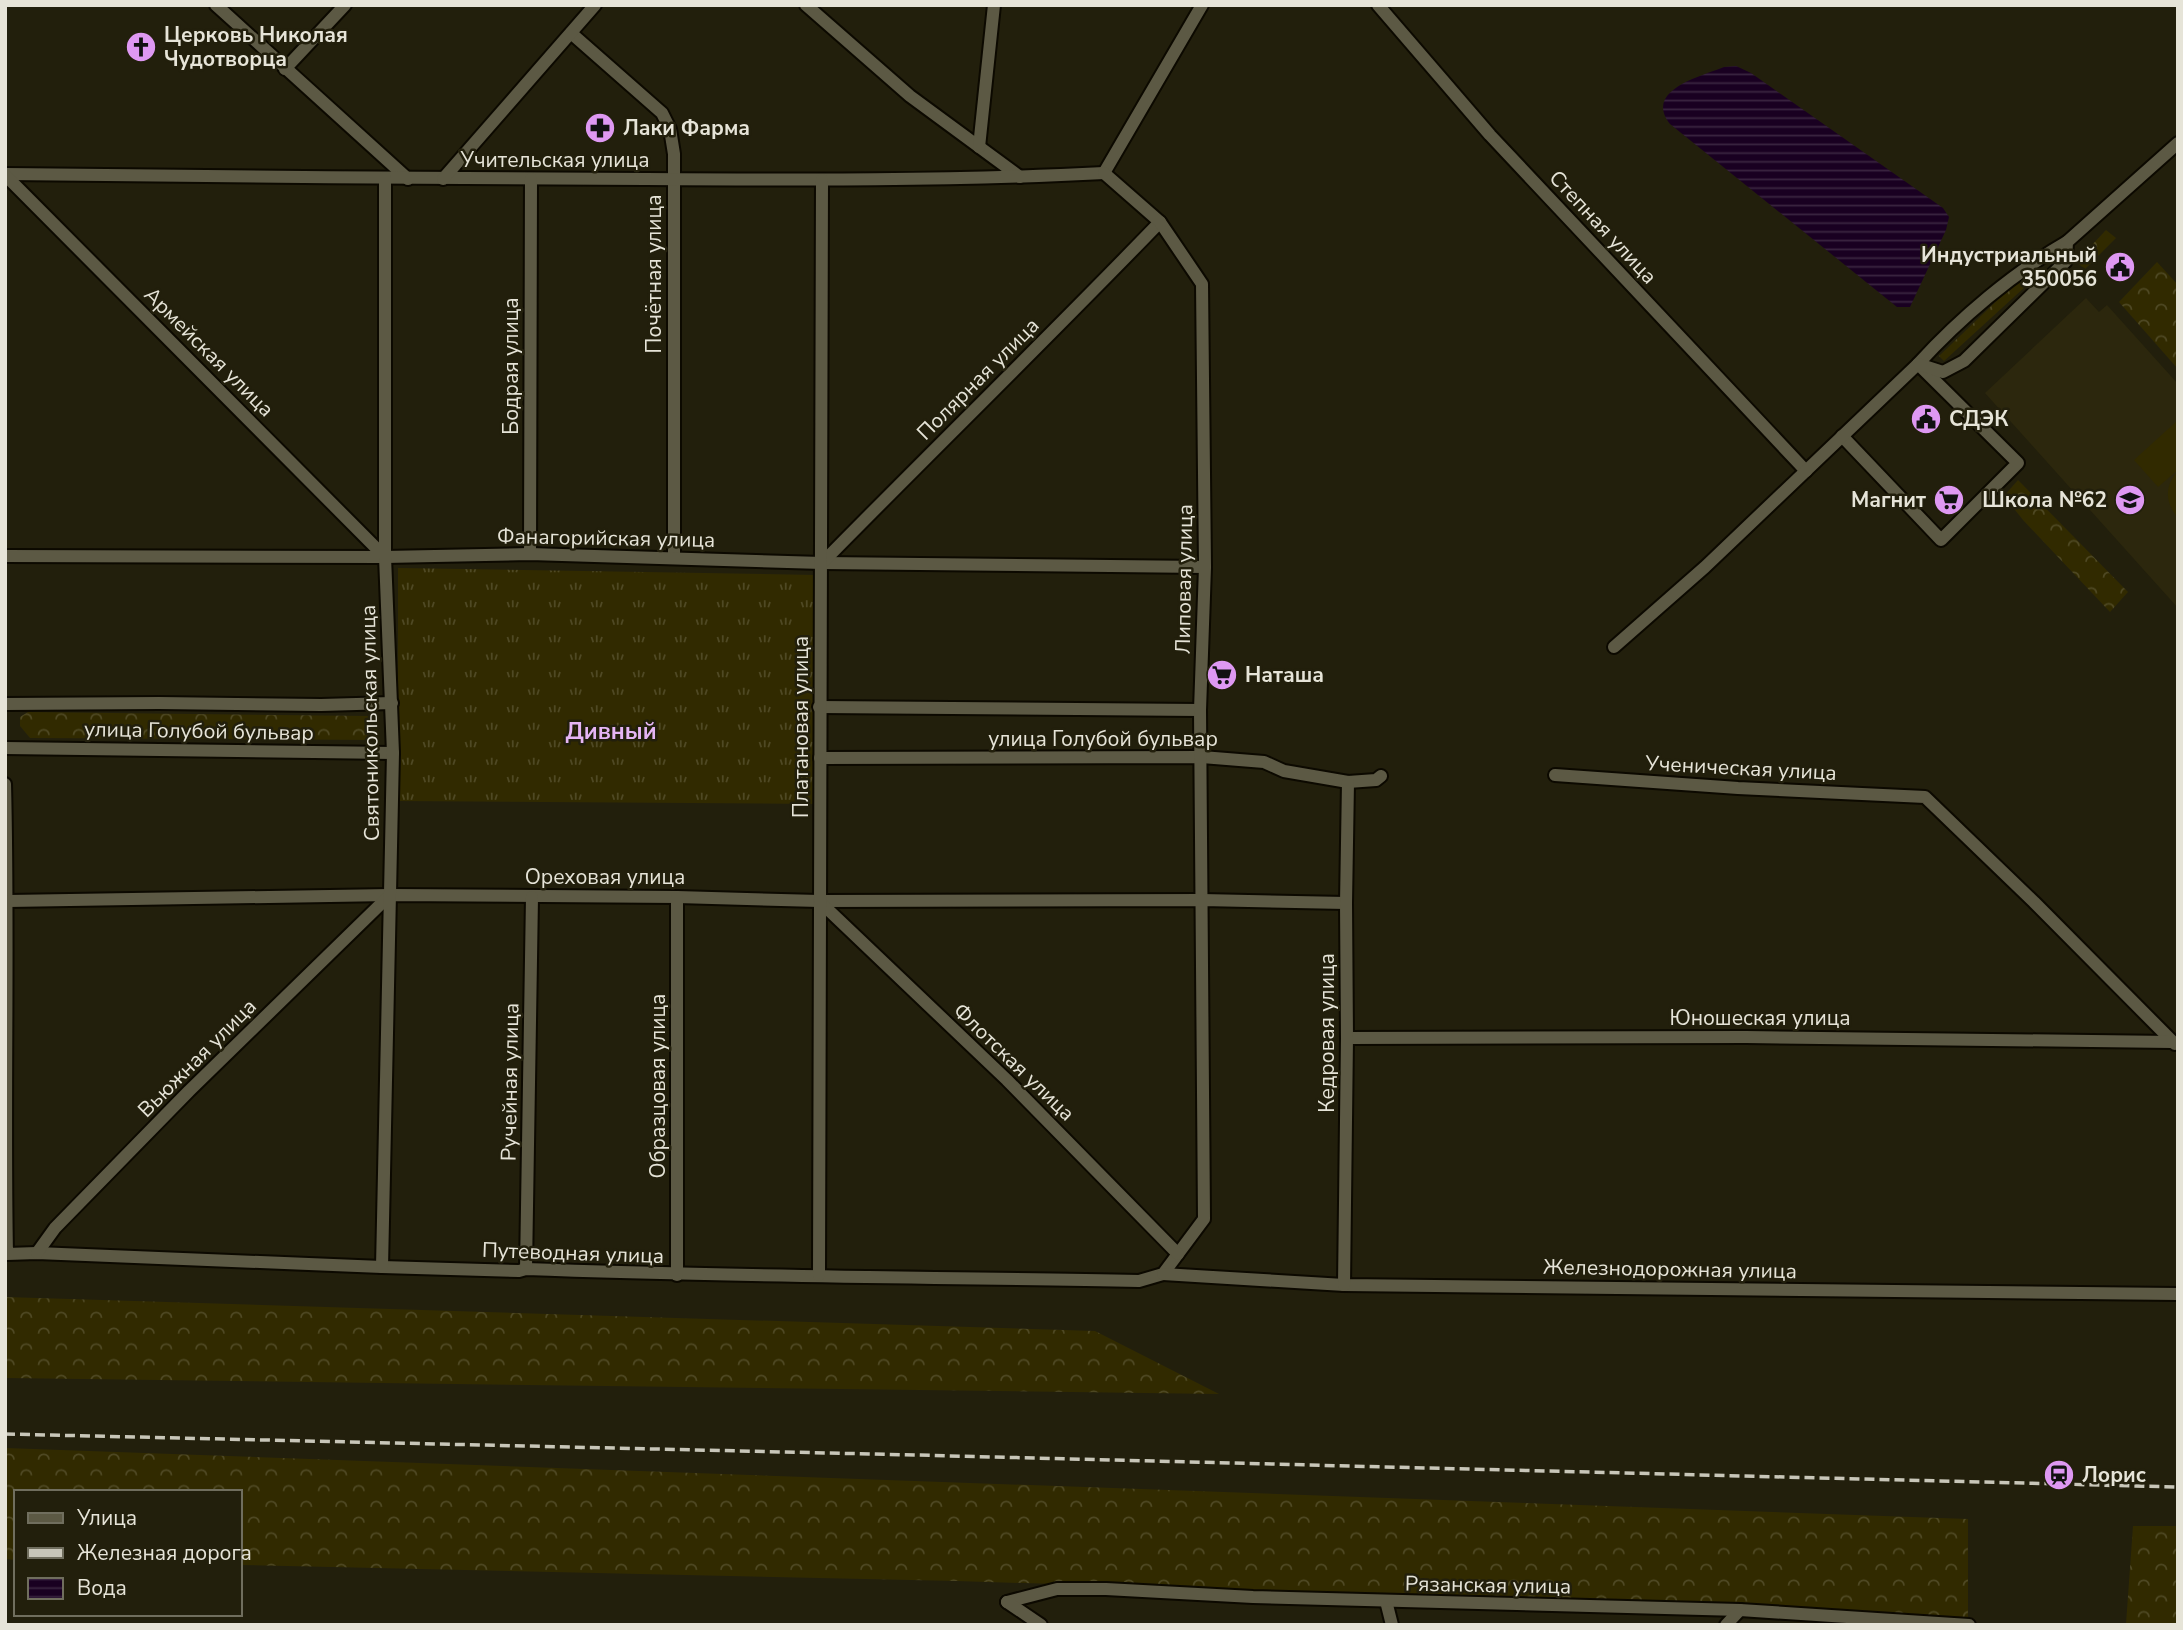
<svg xmlns="http://www.w3.org/2000/svg" width="2183" height="1630" font-family="'Nunito Sans',sans-serif">
	<defs>
		<pattern id="grass-tufts" width="24" height="20" patternUnits="userSpaceOnUse" patternTransform="scale(1.75)"><rect width="24" height="20" fill="#312a00"/><path d="M3 7l-1-3M5 7V3M7 7l1-3M15 17l-1-3M17 17v-4M19 17l1-3" fill="none" stroke="#4f4924"/></pattern>
		<pattern id="forest-crowns" width="20" height="18" patternUnits="userSpaceOnUse" patternTransform="scale(1.75)"><rect width="20" height="18" fill="#312a00"/><path d="M2 6a3 3 0 1 1 6 0M12 15a3 3 0 1 1 6 0" fill="none" stroke="#4f4924"/></pattern>
		<pattern id="water-rules" width="6" height="5" patternUnits="userSpaceOnUse" patternTransform="scale(1.75)"><rect width="6" height="5" fill="#190021"/><path d="M0 2.5h6" fill="none" stroke="#3a2540"/></pattern>
	</defs>
	<rect width="100%" height="100%" fill="#221f0c"/>
	<path fill="#2c270d" d="M2086,298L2099,312L2107,305L2178,384V608L1985,393Z"/>
	<path fill="url(#grass-tufts)" d="M398,568L817,575V804L398,801Z"/>
	<g fill="url(#forest-crowns)">
		<path d="M2106,230L2116,238L2085,269L2076,262Z"/>
		<path d="M2157,262L2178,285V369L2119,302Z"/>
		<path d="M2033,271L2037,276L1944,361L1939,356L2005,293Z"/>
		<path d="M2018,480L2128,592L2110,612L2023,520L2004,496Z"/>
		<path d="M28,712L371,716L377,723V740L30,738L20,726V717Z"/>
		<path d="M5,1297L1095,1331L1219,1394L5,1378Z"/>
		<path d="M5,1448L1968,1519V1618L1701,1604L957,1581L240,1565V1492H16V1560L5,1559Z"/>
		<path d="M2133,1526H2178V1625L2126,1624Z"/>
	</g>
	<g fill="#312a00">
		<path d="M2178,420V470L2158,487L2134,460Z"/>
		<path d="M2178,471V518C2165,503 2164,486 2178,471Z"/>
	</g>
	<path fill="url(#water-rules)" d="M1724,67L1736,66L1751,73L1943,208L1949,217L1946,230L1910,307H1897L1670,124C1643,90 1702,76 1724,67Z"/>
	<g fill="none" stroke-linecap="round" stroke-linejoin="round">
		<g stroke="#0c0900" stroke-width="16">
			<g id="minor">
				<path d="M216,5L408,179"/>
				<path d="M806,5L910,96L1020,177"/>
				<path d="M1378,5L1490,135L1806,471"/>
				<path d="M571,33L662,113L670,129L674,154V558"/>
				<path d="M285,69L345,5"/>
				<path d="M979,147L994,5"/>
				<path d="M1104,173L1202,5"/>
				<path d="M5,174C219,176 432,179 646,179C799,180 951,181 1104,173"/>
				<path d="M5,175L385,557"/>
				<path d="M443,179L595,5"/>
				<path d="M1842,436L1941,540L2018,463L1918,364C1960,318 2013,273 2067,242"/>
				<path d="M530,554L531,179"/>
				<path d="M5,556L385,557L530,554L822,563L1205,567"/>
				<path d="M822,563C934,449 1049,337 1160,222"/>
				<path d="M1614,647L1705,567L1918,364L1943,372L1964,361L2066,261L2067,242L2178,143"/>
				<path d="M5,704L159,703L321,705L392,703"/>
				<path d="M819,707L1200,710"/>
				<path d="M5,748L393,753"/>
				<path d="M820,758L1202,757L1264,762L1284,771L1348,782L1376,780L1381,776"/>
				<path d="M1555,775L1738,788L1925,797L2034,902L2175,1044"/>
				<path d="M5,784C9,941 4,1097 7,1254L37,1253L382,1267L519,1271L526,1269C730,1277 935,1277 1139,1281L1163,1274L1204,1219L1200,710L1205,567L1202,284L1160,222L1104,173"/>
				<path d="M8,901L390,895L677,897L819,901L1202,900L1346,903"/>
				<path d="M819,901L1007,1080L1178,1254"/>
				<path d="M1347,1038L1746,1037L2172,1042"/>
				<path d="M37,1253L55,1228L189,1091L390,895"/>
				<path d="M382,1267L393,753L385,557V178"/>
				<path d="M526,1269L532,897"/>
				<path d="M1163,1274L1344,1285L2178,1294"/>
				<path d="M677,1275V897"/>
				<path d="M819,1275C819,910 822,545 822,180"/>
				<path d="M1344,1285L1347,1038L1346,903L1348,782"/>
				<path d="M1386,1601L1392,1625"/>
				<path d="M1007,1602L1057,1589H1106L1253,1597L1740,1610L1969,1625"/>
				<path d="M1007,1602L1041,1625"/>
				<path d="M1726,1625L1740,1610"/>
			</g>
		</g>
		<use href="#minor" stroke="#5c5944" stroke-width="12"/>
		<path stroke="#c8c6b9" stroke-width="3.5" stroke-dasharray="10 5" stroke-linecap="butt" d="M5,1434L915,1455L2178,1487"/>
	</g>
	<defs>
		<g id="church-disc" transform="scale(1.575)"><circle r="9.5" fill="#de98f2" stroke="#221f0c"/><path d="M-1.2-6h2.4v3.5h3.3v2.4h-3.3V6h-2.4V-.1h-3.3v-2.4h3.3Z" fill="#111"/></g>
		<g id="pharmacy-disc" transform="scale(1.575)"><circle r="9.5" fill="#de98f2" stroke="#221f0c"/><path d="M-2-6h4v4h4v4h-4v4h-4v-4h-4v-4h4Z" fill="#111"/></g>
		<g id="civic-disc" transform="scale(1.575)"><circle r="9.5" fill="#de98f2" stroke="#221f0c"/><path d="M-.6-6.5H3V-4.5H.6V-3L4-1V1h2V6H-6V1h2V-1L-.6-3ZM-1.2 2.5V6h2.4V2.5Z" fill="#111"/></g>
		<g id="supermarket-disc" transform="scale(1.575)"><circle r="9.5" fill="#de98f2" stroke="#221f0c"/><path d="M-6-5.5h2.5l.6 2H6L4.5 2H-2.5L-4.4-4H-6ZM-1.5 3.2a1.3 1.3 0 1 0 .1 0ZM3 3.2a1.3 1.3 0 1 0 .1 0Z" fill="#111"/></g>
		<g id="school-disc" transform="scale(1.575)"><circle r="9.5" fill="#de98f2" stroke="#221f0c"/><path d="M0-5L7-2L0 1L-7-2ZM-4 1L0 2.5L4 1V4Q0 6-4 4Z" fill="#111"/></g>
		<g id="station-disc" transform="scale(1.575)"><circle r="9.5" fill="#de98f2" stroke="#221f0c"/><path d="M-3-6H3Q5-6 5-4V2Q5 4 3 4L4.5 6H3L1.5 4h-3L-3 6H-4.5L-3 4Q-5 4-5 2V-4Q-5-6-3-6ZM-3.5-4v3h7v-3ZM-3.5 1v1.5H-2V1ZM2 1v1.5H3.5V1Z" fill="#111"/></g>
	</defs>
	<g fill-rule="evenodd">
		<use href="#church-disc" x="141" y="47"/>
		<use href="#pharmacy-disc" x="600" y="128"/>
		<use href="#civic-disc" x="2120" y="267"/>
		<use href="#civic-disc" x="1926" y="419"/>
		<use href="#supermarket-disc" x="1949" y="500"/>
		<use href="#school-disc" x="2130" y="500"/>
		<use href="#supermarket-disc" x="1222" y="675"/>
		<use href="#station-disc" x="2059" y="1475"/>
	</g>
	<g text-anchor="middle" dominant-baseline="central" stroke-width="5" stroke-linejoin="round" paint-order="stroke">
		<g font-size="21" font-weight="bold" fill="#e6e4d8" stroke="#221f0c" text-anchor="start">
			<text x="164" y="35">Церковь Николая<tspan x="164" dy="24">Чудотворца</tspan></text>
			<text x="623" y="128">Лаки Фарма</text>
			<text x="2097" y="255" text-anchor="end">Индустриальный<tspan x="2097" dy="24">350056</tspan></text>
			<text x="1949" y="419">СДЭК</text>
			<text x="1926" y="500" text-anchor="end">Магнит</text>
			<text x="2107" y="500" text-anchor="end">Школа №62</text>
			<text x="1245" y="675">Наташа</text>
			<text x="2082" y="1475">Лорис</text>
		</g>
		<g font-size="21" fill="#e6e4d8" stroke="#221f0c">
			<text x="555" y="160">Учительская улица</text>
			<text transform="translate(1603 227) rotate(47)">Степная улица</text>
			<text transform="translate(654 274) rotate(-90)">Почётная улица</text>
			<text transform="translate(209 352) rotate(45)">Армейская улица</text>
			<text transform="translate(511 366) rotate(-90)">Бодрая улица</text>
			<text transform="translate(978 379) rotate(-45)">Полярная улица</text>
			<text transform="translate(606 538) rotate(1)">Фанагорийская улица</text>
			<text transform="translate(1184 579) rotate(-89)">Липовая улица</text>
			<text transform="translate(370 723) rotate(-91)">Святоникольская улица</text>
			<text transform="translate(801 727) rotate(-90)">Платановая улица</text>
			<text transform="translate(199 731) rotate(1)">улица Голубой бульвар</text>
			<text x="1103" y="739">улица Голубой бульвар</text>
			<text transform="translate(1741 768) rotate(3)">Ученическая улица</text>
			<text x="605" y="877">Ореховая улица</text>
			<text x="1760" y="1018">Юношеская улица</text>
			<text transform="translate(1327 1033) rotate(-90)">Кедровая улица</text>
			<text transform="translate(197 1058) rotate(-45)">Вьюжная улица</text>
			<text transform="translate(1014 1062) rotate(44)">Флотская улица</text>
			<text transform="translate(510 1082) rotate(-89)">Ручейная улица</text>
			<text transform="translate(658 1086) rotate(-90)">Образцовая улица</text>
			<text transform="translate(573 1253) rotate(2)">Путеводная улица</text>
			<text transform="translate(1670 1269) rotate(1)">Железнодорожная улица</text>
			<text transform="translate(1488 1585) rotate(1)">Рязанская улица</text>
		</g>
		<g font-size="23" font-weight="bold" fill="#e5b5f4" stroke="#221f0c">
			<text x="611" y="731">Дивный</text>
		</g>
	</g>
	<rect width="2183" height="1630" fill="none" stroke="#e6e4d8" stroke-width="14"/>
	<rect x="14" y="1490" width="228" height="126" fill="#221f0c" stroke="#706e5e" stroke-width="2"/>
	<rect x="28" y="1513" width="35" height="10" fill="#5c5944" stroke="#706e5e" stroke-width="2"/>
	<text x="77" y="1525" font-size="21" fill="#e6e4d8">Улица</text>
	<rect x="28" y="1548" width="35" height="10" fill="#c8c6b9" stroke="#706e5e" stroke-width="2"/>
	<text x="77" y="1560" font-size="21" fill="#e6e4d8">Железная дорога</text>
	<rect x="28" y="1578" width="35" height="21" fill="url(#water-rules)" stroke="#706e5e" stroke-width="2"/>
	<text x="77" y="1595" font-size="21" fill="#e6e4d8">Вода</text>
</svg>
